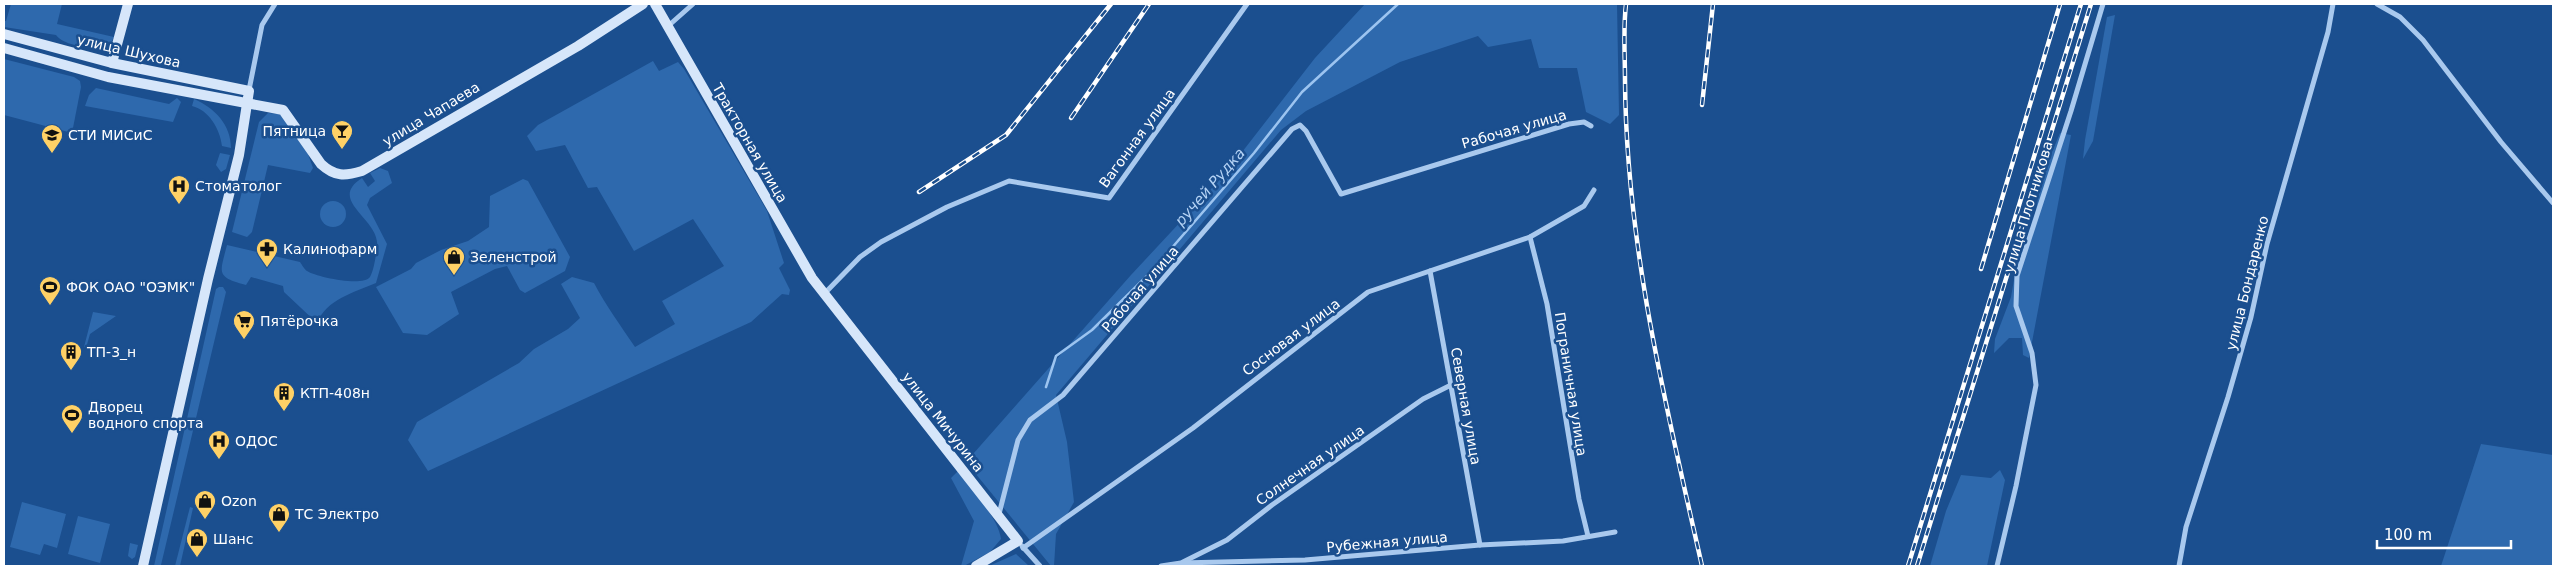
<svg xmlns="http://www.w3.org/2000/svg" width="2557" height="570" font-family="'DejaVu Sans',sans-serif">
	<rect width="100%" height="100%" fill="#1b4f8f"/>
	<g fill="#2e69ad">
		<path d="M11,4H62L57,24L114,37L109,47C95,49 65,47 56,35L4,27V21H6Z"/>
		<path d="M1365,4H1617L1619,115L1610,124L1586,112L1577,68H1539L1531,39L1488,47L1478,36L1400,62L1306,111L1281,130L1056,395L1067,442L1074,502L1056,534L1054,566H1051L966,462L1131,275L1225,174L1315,58Z"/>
		<path d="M2115,15L2093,141L2083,159L2085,140L2107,17Z"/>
		<path d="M4,59L74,77L80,81L81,87L72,133L4,115Z"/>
		<path d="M653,61L659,71L678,62L684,69L767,211L784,263L779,268L790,290L789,295L782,294L751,322L428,471L408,440L417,422L519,363L534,349L568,329L580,318L561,284L572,277L594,283C606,306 621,326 635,347L675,324L662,301L724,266L693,219L634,251L597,187L588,188L565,145L536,151L527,136L538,125Z"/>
		<path d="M96,88L169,104L177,98L181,102L173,122L85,106L89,95Z"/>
		<path d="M194,99C215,108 231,125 231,148L222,146C220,129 209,110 192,106Z"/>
		<path d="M268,113L280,114L308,154L313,168L310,173L268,165L252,232L247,237L232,232L259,122Z"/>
		<path d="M2060,133L2071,135L2029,358L2023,355L2022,338H2009L1994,353L1995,339L2011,297L2017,262L2034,221L2042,176Z"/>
		<path d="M220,153L230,155L226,169L221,172L216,165Z"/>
		<path d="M380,168L388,171L392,183L370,198L367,205L387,244L376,283C353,293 327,299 317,323L284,292L283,286L251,277L246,285C215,277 220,273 227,245L300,262C302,265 305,270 307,271C316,277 363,287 370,277C374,270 376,255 377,247C381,219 326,201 362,178L368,187L375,181L370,173Z"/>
		<path d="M523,179L528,181L570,257L565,271L525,293L520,290L507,266L495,269L451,292L459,314L427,335L403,333L376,287L411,269L416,263L441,250L468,241L489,227L490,196Z"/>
		<circle cx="333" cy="214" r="13"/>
		<path d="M219,287H223L226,292L161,565L164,566H154L216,289Z"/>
		<path d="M93,312L116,316L90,334L86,348L84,347Z"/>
		<path d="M2481,444L2553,455V566H2441Z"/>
		<path d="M2000,470L2005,480L1987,566H1930L1946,511L1961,475L1991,478Z"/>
		<path d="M958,471C971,489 998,517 1001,539L990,552L964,566H961L974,521L951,478Z"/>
		<path d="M22,502L66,514L57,548L44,544L40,555L10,547Z"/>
		<path d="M190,507L193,508L180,566H175Z"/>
		<path d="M78,516L110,524L100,563L68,554Z"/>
		<path d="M130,543L138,545L135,557L132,559L128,556Z"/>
		<path d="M1016,554L1029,566H989Z"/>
	</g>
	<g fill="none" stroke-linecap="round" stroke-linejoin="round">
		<path stroke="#9cc4f0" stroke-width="2.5" d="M1046,387L1056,356L1092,330L1151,272L1254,153L1302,92L1398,4"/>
		<g stroke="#a9c9ee" stroke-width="5">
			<path d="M2377,4L2400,17L2423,40L2501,142L2553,203"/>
			<path d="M667,27L693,4"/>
			<path d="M249,90L262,25L275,4"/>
			<path d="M1530,237L1547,304L1579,499L1588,536"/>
			<path d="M1430,271L1480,545"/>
			<path d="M824,294L860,257L881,242L947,207L1009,181L1109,198L1247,4"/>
			<path d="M999,514L1018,440L1030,420L1063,395L1292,129L1300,125L1306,131L1341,194L1569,124L1584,122L1591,126"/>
			<path d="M1022,546L1040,566"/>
			<path d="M1023,548L1193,428L1368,292L1530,237L1584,206L1594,190"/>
			<path d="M1183,562L1227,540L1272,505L1423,399L1451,385"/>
			<path d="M1161,566L1181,563L1305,560L1480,545L1563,541L1615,532"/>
			<path d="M1997,566L2016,486L2036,385L2032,353L2016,306L2017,276L2071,111L2103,4"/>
			<path d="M2179,566L2186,527L2228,397L2251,317L2267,244L2328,32L2333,4"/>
		</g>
		<g stroke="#d6e6fa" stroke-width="10">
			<path d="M655,4L812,278L1018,541L976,566"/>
			<path d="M4,34L112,63L249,91L239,155L208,279L143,566"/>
			<path d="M4,48L108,77L283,110L321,164C335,177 345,176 362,171L578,46L643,4"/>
			<path d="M112,63L128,4"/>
		</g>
		<g stroke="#fff" stroke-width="4.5">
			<g id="rail">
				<path d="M1626,4C1623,29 1625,55 1625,80C1626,245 1666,406 1702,566"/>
				<path d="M1702,105L1713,4"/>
				<path d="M1071,118L1149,4"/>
				<path d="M919,192L1006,135L1111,4"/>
				<path d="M1981,269L2060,4"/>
				<path d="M1908,566L2081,4"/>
				<path d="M1917,566L2091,4"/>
			</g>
		</g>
		<use href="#rail" stroke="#1b4f8f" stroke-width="2.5" stroke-dasharray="8" stroke-linecap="butt"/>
	</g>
	<defs>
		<g id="bar-pin" transform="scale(1.125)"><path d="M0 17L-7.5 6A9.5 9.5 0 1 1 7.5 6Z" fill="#ffd166" stroke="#1b4f8f"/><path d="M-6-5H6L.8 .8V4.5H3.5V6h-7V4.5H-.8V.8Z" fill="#111"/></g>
		<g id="university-pin" transform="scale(1.125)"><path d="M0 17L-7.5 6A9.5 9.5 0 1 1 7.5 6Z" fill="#ffd166" stroke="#1b4f8f"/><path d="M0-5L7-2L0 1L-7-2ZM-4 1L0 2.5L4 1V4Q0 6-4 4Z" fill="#111"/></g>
		<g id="hospital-pin" transform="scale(1.125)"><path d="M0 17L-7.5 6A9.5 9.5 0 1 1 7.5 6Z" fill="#ffd166" stroke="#1b4f8f"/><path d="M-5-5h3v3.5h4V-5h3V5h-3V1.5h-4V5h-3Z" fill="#111"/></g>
		<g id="pharmacy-pin" transform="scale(1.125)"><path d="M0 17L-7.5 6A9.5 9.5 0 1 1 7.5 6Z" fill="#ffd166" stroke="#1b4f8f"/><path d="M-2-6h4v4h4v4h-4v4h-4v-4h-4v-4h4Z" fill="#111"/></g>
		<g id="shop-pin" transform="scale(1.125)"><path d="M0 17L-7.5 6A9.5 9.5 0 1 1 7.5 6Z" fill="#ffd166" stroke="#1b4f8f"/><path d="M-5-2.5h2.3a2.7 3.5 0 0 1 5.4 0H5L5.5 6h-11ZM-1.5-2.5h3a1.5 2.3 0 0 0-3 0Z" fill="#111"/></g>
		<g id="stadium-pin" transform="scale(1.125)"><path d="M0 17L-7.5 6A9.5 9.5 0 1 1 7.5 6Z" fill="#ffd166" stroke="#1b4f8f"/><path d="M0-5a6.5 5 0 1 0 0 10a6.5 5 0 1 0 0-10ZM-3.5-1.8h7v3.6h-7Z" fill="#111"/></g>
		<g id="supermarket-pin" transform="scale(1.125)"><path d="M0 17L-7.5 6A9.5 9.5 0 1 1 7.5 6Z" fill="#ffd166" stroke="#1b4f8f"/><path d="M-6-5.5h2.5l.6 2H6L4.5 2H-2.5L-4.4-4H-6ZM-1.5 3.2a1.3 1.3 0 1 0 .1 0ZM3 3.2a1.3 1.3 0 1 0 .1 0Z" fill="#111"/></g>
		<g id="building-pin" transform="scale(1.125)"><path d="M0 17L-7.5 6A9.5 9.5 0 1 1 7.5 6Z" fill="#ffd166" stroke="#1b4f8f"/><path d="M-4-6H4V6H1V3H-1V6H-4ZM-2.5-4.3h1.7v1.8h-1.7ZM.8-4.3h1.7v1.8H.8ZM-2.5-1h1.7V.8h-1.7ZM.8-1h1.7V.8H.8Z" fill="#111"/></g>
	</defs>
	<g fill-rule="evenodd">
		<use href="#bar-pin" x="342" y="131"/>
		<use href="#university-pin" x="52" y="135"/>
		<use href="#hospital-pin" x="179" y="186"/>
		<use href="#pharmacy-pin" x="267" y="249"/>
		<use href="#shop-pin" x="454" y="257"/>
		<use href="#stadium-pin" x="50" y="287"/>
		<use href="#supermarket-pin" x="244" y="321"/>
		<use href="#building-pin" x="71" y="352"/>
		<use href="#building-pin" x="284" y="393"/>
		<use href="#stadium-pin" x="72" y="415"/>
		<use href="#hospital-pin" x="219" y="441"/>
		<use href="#shop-pin" x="205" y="501"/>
		<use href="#shop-pin" x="279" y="514"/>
		<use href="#shop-pin" x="197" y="539"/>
	</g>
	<g text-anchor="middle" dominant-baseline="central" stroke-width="5" stroke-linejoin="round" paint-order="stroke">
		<g font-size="14" fill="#fff" stroke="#1b4f8f">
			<text transform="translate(129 51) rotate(13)">улица Шухова</text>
			<text transform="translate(431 114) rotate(-31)">улица Чапаева</text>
			<text transform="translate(1514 129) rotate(-16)">Рабочая улица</text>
			<text transform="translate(1137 138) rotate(-54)">Вагонная улица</text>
			<text transform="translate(750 143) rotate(60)">Тракторная улица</text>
			<text transform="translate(2028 207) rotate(-73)">улица Плотникова</text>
			<text transform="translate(2247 283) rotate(-76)">улица Бондаренко</text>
			<text transform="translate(1140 289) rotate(-49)">Рабочая улица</text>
			<text transform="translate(1291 337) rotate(-37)">Сосновая улица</text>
			<text transform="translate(1571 384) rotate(81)">Пограничная улица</text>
			<text transform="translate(1466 406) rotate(80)">Северная улица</text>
			<text transform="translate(943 422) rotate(52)">улица Мичурина</text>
			<text transform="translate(1310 465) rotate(-35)">Солнечная улица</text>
			<text transform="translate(1387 542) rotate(-5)">Рубежная улица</text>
		</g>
		<g font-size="14" fill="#fff" stroke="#1b4f8f" text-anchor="start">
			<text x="326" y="131" text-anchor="end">Пятница</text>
			<text x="68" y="135">СТИ МИСиС</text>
			<text x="195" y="186">Стоматолог</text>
			<text x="283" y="249">Калинофарм</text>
			<text x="470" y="257">Зеленстрой</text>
			<text x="66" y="287">ФОК ОАО "ОЭМК"</text>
			<text x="260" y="321">Пятёрочка</text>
			<text x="87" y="352">ТП-3_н</text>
			<text x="300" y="393">КТП-408н</text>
			<text x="88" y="407">Дворец<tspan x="88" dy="16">водного спорта</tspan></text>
			<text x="235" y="441">ОДОС</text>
			<text x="221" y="501">Ozon</text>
			<text x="295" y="514">ТС Электро</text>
			<text x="213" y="539">Шанс</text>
		</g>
		<g font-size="15" font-style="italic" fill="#b5d3f5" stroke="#1b4f8f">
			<text transform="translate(1210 187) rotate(-49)">ручей Рудка</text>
		</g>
	</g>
	<rect width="2557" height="570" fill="none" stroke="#ffffff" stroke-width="10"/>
	<path d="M2377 540v8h134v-8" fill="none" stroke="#ffffff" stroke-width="2.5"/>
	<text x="2384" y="540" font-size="15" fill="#ffffff" stroke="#1b4f8f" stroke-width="4" paint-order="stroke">100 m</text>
</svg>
